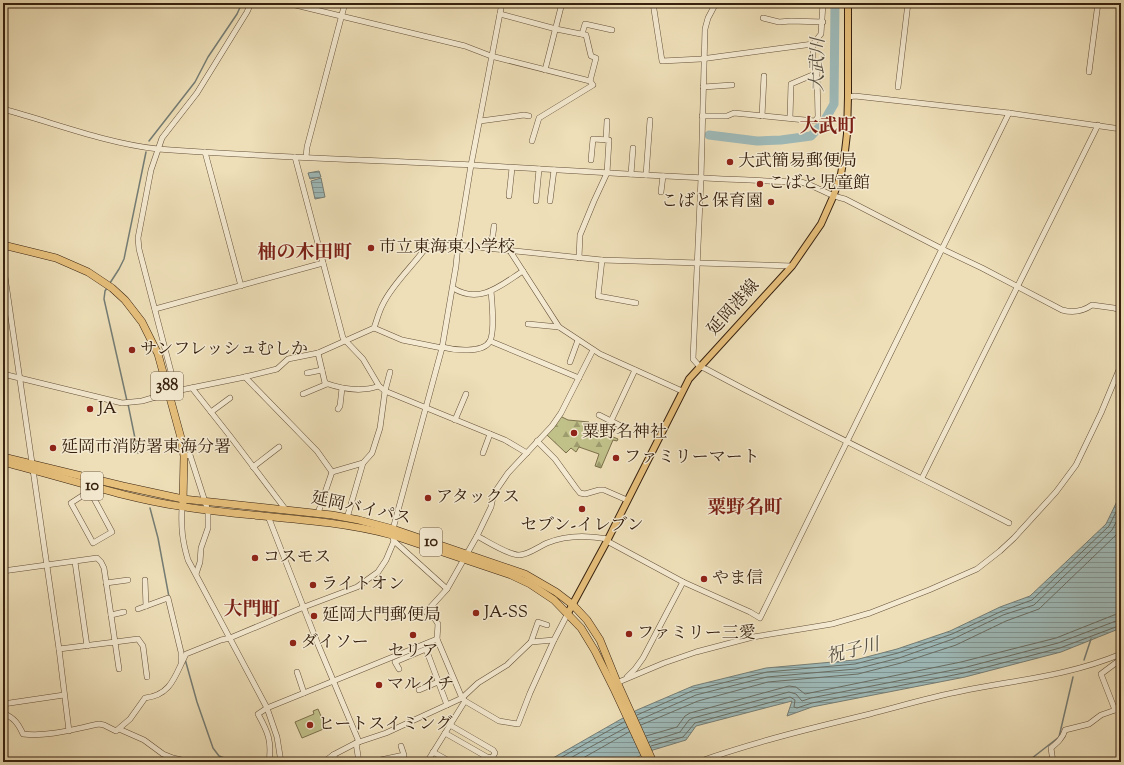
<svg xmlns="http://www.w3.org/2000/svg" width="1124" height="765" font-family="'Sorts Mill Goudy','Noto Serif JP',serif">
	<defs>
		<pattern id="forest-firs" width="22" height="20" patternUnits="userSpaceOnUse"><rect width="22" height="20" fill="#c0c089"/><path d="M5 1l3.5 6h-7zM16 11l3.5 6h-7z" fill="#9d9c6e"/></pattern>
		<pattern id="water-rules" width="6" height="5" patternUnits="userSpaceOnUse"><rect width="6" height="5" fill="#9ebab9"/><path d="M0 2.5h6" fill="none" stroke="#829795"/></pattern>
	</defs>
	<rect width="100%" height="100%" fill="#eedfb8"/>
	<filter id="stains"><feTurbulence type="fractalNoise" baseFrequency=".005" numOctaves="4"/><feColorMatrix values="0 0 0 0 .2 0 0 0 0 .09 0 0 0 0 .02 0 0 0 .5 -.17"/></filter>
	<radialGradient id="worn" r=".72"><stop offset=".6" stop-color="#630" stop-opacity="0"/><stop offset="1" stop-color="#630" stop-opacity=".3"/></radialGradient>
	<path fill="url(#forest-firs)" stroke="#7c704c" d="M560,416L568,420L589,422V427L618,439L617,441L613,440L601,468L595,466L599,454L579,447L576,452L571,448L566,453L546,434Z"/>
	<path fill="#c0c089" stroke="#7c704c" d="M318,709L326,728L302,738L295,722L314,714L313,711Z"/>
	<g fill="url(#water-rules)" stroke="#757d75">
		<path d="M319,171L321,177L310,179L308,173Z"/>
		<path d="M321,178L325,197L315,199L311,181Z"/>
		<path d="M1121,493V628L1061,652L965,677L812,707L787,716L792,701L696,726L686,740L653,750L627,762H546L637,710L693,686L766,668L855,660L897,649L950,631L1000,607L1030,596L1106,524Z"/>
	</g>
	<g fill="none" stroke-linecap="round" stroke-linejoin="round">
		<g stroke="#6a6e64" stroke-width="1">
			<path d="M637,715L694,690L767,672L855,664L898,653L952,634L1002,611L1032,600L1109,526L1121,502"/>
			<path d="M639,720L696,695L767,677L856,669L899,658L953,639L1003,615L1034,605L1112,530L1121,513"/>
			<path d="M641,725L698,701L768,682L858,674L901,663L956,645L1006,621L1039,609L1116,535L1121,527"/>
			<path d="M646,736L677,727L685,716L690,713L789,686L796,687L805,694L961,662L1056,638L1114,615L1121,614"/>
			<path d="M649,742L680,732L689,720L693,718L789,692L796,694L802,701L811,698L963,668L1058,643L1116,621L1121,620"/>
			<path d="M651,746L683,737L695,723L790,697L795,700L794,707L797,708L812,703L964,673L1060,648L1121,625"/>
			<path d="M553,762L624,722"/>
			<path d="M563,762L627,727"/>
			<path d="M576,762L629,732"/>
		</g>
		<g stroke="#757d75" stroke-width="1.5">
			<path d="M149,141L195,82L208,57L237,14L242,3"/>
			<path d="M110,283L119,269L124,259L146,152"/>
			<path d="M107,288L105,291L104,299L127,401"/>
			<path d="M128,404L138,453"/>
			<path d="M150,508L158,538L169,597"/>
			<path d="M185,659L197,702L213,748L219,756L235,762"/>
			<path d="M1084,660L1091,639"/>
			<path d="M1027,762L1059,737L1073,677"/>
		</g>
		<path stroke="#9ebab9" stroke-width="9" d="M709,135L757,141L781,140L811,136L823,123L834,104L835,3"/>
		<g stroke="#655039" stroke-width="6">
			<g id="minor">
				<path d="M287,3L465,46L491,56L590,81"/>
				<path d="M653,3L662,61L701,59L813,44L821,34L823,3"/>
				<path d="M716,3L708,18L705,29L701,178L693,359L700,367L706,369C806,423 908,471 1009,523"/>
				<path d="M3,9L4,3"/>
				<path d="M500,14L556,29L586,35L591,56L596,58L590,81L593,85L539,118L532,141"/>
				<path d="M763,18L779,22L791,21L823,22"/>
				<path d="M582,34L585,24L612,30"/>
				<path d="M545,70L562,3"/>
				<path d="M1089,72L1098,3"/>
				<path d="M703,87L732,85"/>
				<path d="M898,87L908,3"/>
				<path d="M848,97L855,96L1009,113L1121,129"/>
				<path d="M3,109C55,123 105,143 158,149C263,157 367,160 472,165C581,171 691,179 801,182C817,186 828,196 845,199L942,249L982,268L1062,310C1073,313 1082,312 1092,305L1114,308L1121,310"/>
				<path d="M702,116H727L734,113L815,121L818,117L817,73L813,65V44"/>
				<path d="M762,116L764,76"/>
				<path d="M790,118L791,84L817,73"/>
				<path d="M480,121L524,115L529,116"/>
				<path d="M606,140L607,121"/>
				<path d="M205,152L241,286"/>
				<path d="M295,157L343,338L363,359L379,386L385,391L505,440L527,453"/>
				<path d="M306,157L307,147L345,3"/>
				<path d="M631,174L633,148"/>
				<path d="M646,175L650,120"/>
				<path d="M661,192L663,176"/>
				<path d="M509,196L512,168"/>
				<path d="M536,201L539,169"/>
				<path d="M550,201L554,170"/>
				<path d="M491,249L494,226"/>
				<path d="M510,251L559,327L600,354L682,391"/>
				<path d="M579,258L580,235L594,201L607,173L609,140L593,139L591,160"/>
				<path d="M602,260L598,296L636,303"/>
				<path d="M3,263L59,649L69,731"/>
				<path d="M453,288C480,305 501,285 523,271"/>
				<path d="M155,309L323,263"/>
				<path d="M528,324L559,327"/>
				<path d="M374,328L402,340L442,348"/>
				<path d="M490,341L579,378"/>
				<path d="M442,347C453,350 483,354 490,341C495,331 492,302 491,291"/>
				<path d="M318,353L325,383C342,389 362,392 379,386"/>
				<path d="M570,362L578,340"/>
				<path d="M307,373L322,370"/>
				<path d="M3,374L122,403L142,401L176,391L245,377L277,369L288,359L318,353L374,328C377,320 379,311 383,304C393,283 414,265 427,246L458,245L602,260L792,266"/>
				<path d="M245,377L317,451L332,472"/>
				<path d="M192,388L230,436L286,510"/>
				<path d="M176,391L139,249L138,238L151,170L162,138L197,93L247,12L251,3"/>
				<path d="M303,394L327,384"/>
				<path d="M338,409L340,406L342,388"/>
				<path d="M211,412L230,398"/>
				<path d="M599,415L623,427"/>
				<path d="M455,420L466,394"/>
				<path d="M611,421L635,370"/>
				<path d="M537,441L555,459L576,488L580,493L585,494L599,490H604L627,500"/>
				<path d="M483,453L490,434"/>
				<path d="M184,456L190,455L208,511V528L201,548L200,562L196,574"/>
				<path d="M253,467L279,447"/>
				<path d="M922,478L1098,125"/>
				<path d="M91,493L112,532L93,543L71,503L88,492L91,493L94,486"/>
				<path d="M182,507C181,527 182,540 188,560L267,708L277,737L281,762"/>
				<path d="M318,513L332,472L363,463L372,453L380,428L385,391L390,372"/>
				<path d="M268,516L317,642L359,742"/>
				<path d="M347,518L363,463"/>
				<path d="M477,536C487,541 508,555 519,555C528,555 538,547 547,543C566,535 587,535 608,539"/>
				<path d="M394,541L447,589"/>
				<path d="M607,541L683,582L750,612L760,618L1009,113"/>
				<path d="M75,562L87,646"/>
				<path d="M3,571L97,558L101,562L104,568L115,642L138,639L143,646L147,677"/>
				<path d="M145,580L146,606"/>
				<path d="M106,583L128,580"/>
				<path d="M138,609L168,598L181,652V662"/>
				<path d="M111,615L124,612"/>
				<path d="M531,642L538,622L547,625"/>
				<path d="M59,649L115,642L119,669"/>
				<path d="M399,669L395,662L426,649L447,705"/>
				<path d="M297,672L304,693"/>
				<path d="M627,677L635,669L643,658L683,582"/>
				<path d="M614,684L664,663L696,652L753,637L832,624L870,613L929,590L977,569L1000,551L1014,538L1056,492L1076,465L1101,413L1121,365"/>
				<path d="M419,690L438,682"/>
				<path d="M465,701L499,721L518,724L530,693L554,640"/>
				<path d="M3,704L64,695"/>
				<path d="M1115,710L1101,674L1121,659"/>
				<path d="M3,713C14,718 18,723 23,734C48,737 74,729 99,724L104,725L116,731L130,719L145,698C172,695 175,675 186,654L221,640L230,638L304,607L357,587L378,572L386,560L394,541L392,535L393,529L442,348L456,266L458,245L471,165L502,3"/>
				<path d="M119,729L144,740L163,754L173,758L190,762"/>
				<path d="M445,733L487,757L492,758L495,753L493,750L450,725"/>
				<path d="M356,743L359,762"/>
				<path d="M433,752L451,762"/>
				<path d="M333,755L337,762"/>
				<path d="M269,762C272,741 268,732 258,714L267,708L437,639"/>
				<path d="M324,762L333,755L356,743L386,733L462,698L478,683L507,665L531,642L554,640L568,613"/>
				<path d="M371,762L404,755L401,746"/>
				<path d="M427,762L465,701L462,698L437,639L438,624L435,619L426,612L447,589L477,536L491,507L493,497L497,489L508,473L552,426L561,413L593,350"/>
				<path d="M698,762C754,742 812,728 870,714C901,706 931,697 962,691C1016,680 1068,676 1121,654"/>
				<path d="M1053,762L1051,748C1057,743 1063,738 1065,730L1089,724L1101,715L1121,708"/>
			</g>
		</g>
		<g stroke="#37210f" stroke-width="8">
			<path id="major" d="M568,613L607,541L689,379L792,266L821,224L833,197L841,174L845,151L847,134L848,97V3"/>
		</g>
		<g stroke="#37210f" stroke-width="8">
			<g id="highway">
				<path d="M3,245L56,258L88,272L112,288L125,300L142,322L158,354L181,438L184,456L183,503"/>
				<path d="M3,457L123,486L183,499L332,515L359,520L393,529L525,574L556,592L573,605L587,620L600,640L617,682L653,762"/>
				<path d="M3,462C64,477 123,498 185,507C254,518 324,517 392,535L511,575L530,584L554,600L581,628L595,651L615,691L648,762"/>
			</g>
		</g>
		<use href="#minor" stroke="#f4ead1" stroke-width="5"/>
		<use href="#major" stroke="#e7c07c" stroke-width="6"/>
		<use href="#highway" stroke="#e7c07c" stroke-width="7"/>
		<path stroke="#37210f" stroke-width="1.5" stroke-dasharray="7 7" stroke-linecap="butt" d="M3,758L90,762"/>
	</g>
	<g fill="#8f2418" stroke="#f4ead1" stroke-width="1.5">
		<circle cx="730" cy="162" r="4"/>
		<circle cx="760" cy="184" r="4"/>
		<circle cx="771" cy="202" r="4"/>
		<circle cx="371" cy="248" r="4"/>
		<circle cx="132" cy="350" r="4"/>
		<circle cx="90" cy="409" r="4"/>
		<circle cx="574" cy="433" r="4"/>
		<circle cx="53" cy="448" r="4"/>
		<circle cx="616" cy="458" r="4"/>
		<circle cx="428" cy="498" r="4"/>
		<circle cx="582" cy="509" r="4"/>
		<circle cx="255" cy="558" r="4"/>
		<circle cx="704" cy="579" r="4"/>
		<circle cx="313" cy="585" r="4"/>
		<circle cx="476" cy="613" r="4"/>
		<circle cx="314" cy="616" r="4"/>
		<circle cx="629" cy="634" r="4"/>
		<circle cx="413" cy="635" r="4"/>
		<circle cx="293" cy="643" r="4"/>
		<circle cx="379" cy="685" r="4"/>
		<circle cx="310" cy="725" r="4"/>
	</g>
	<g text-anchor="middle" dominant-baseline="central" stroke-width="3" stroke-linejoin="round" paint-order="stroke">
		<g fill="#f4ead1" stroke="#705d49" stroke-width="1">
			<rect x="151" y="372" width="32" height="28" rx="3"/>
			<rect x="81" y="472" width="22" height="28" rx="3"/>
			<rect x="420" y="528" width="22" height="28" rx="3"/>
		</g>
		<g font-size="16" font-weight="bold" fill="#37210f">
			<text x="167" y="386">388</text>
			<text x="92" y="486">10</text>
			<text x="431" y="542">10</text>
		</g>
		<g font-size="17" fill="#37210f" stroke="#f4ead1" text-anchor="start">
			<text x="738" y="162">大武簡易郵便局</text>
			<text x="768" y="184">こばと児童館</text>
			<text x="763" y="202" text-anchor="end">こばと保育園</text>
			<text x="379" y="248">市立東海東小学校</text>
			<text x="140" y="350">サンフレッシュむしか</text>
			<text x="98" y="409">JA</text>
			<text x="582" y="433">粟野名神社</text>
			<text x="61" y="448">延岡市消防署東海分署</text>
			<text x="624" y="458">ファミリーマート</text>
			<text x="436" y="498">アタックス</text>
			<text x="582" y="526" text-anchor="middle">セブン-イレブン</text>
			<text x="263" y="558">コスモス</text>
			<text x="712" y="579">やま信</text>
			<text x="321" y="585">ライトオン</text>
			<text x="484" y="613">JA-SS</text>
			<text x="322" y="616">延岡大門郵便局</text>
			<text x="637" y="634">ファミリー三愛</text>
			<text x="301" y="643">ダイソー</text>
			<text x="413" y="652" text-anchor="middle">セリア</text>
			<text x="387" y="685">マルイチ</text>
			<text x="318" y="725">ヒートスイミング</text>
		</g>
		<g font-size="17" fill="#37210f" stroke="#f4ead1">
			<text transform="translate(734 308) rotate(-48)">延岡港線</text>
			<text transform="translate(361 509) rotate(12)">延岡バイパス</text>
		</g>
		<g font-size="18" font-style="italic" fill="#564f42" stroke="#f4ead1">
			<text transform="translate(819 65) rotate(-89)">大武川</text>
			<text transform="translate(853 652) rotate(-14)">祝子川</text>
		</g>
		<g font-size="19" font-weight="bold" fill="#7a1f14" stroke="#f4ead1">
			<text x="828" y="127">大武町</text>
			<text x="305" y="253">柚の木田町</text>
			<text x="745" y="508">粟野名町</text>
			<text x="252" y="610">大門町</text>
		</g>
	</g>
	<rect width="1124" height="765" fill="none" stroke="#eedfb8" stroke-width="16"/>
	<rect x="4" y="4" width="1116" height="757" fill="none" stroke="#37210f" stroke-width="2"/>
	<rect x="8" y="8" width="1108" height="749" fill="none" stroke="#37210f"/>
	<rect width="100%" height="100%" filter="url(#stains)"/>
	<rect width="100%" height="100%" fill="url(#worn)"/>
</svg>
